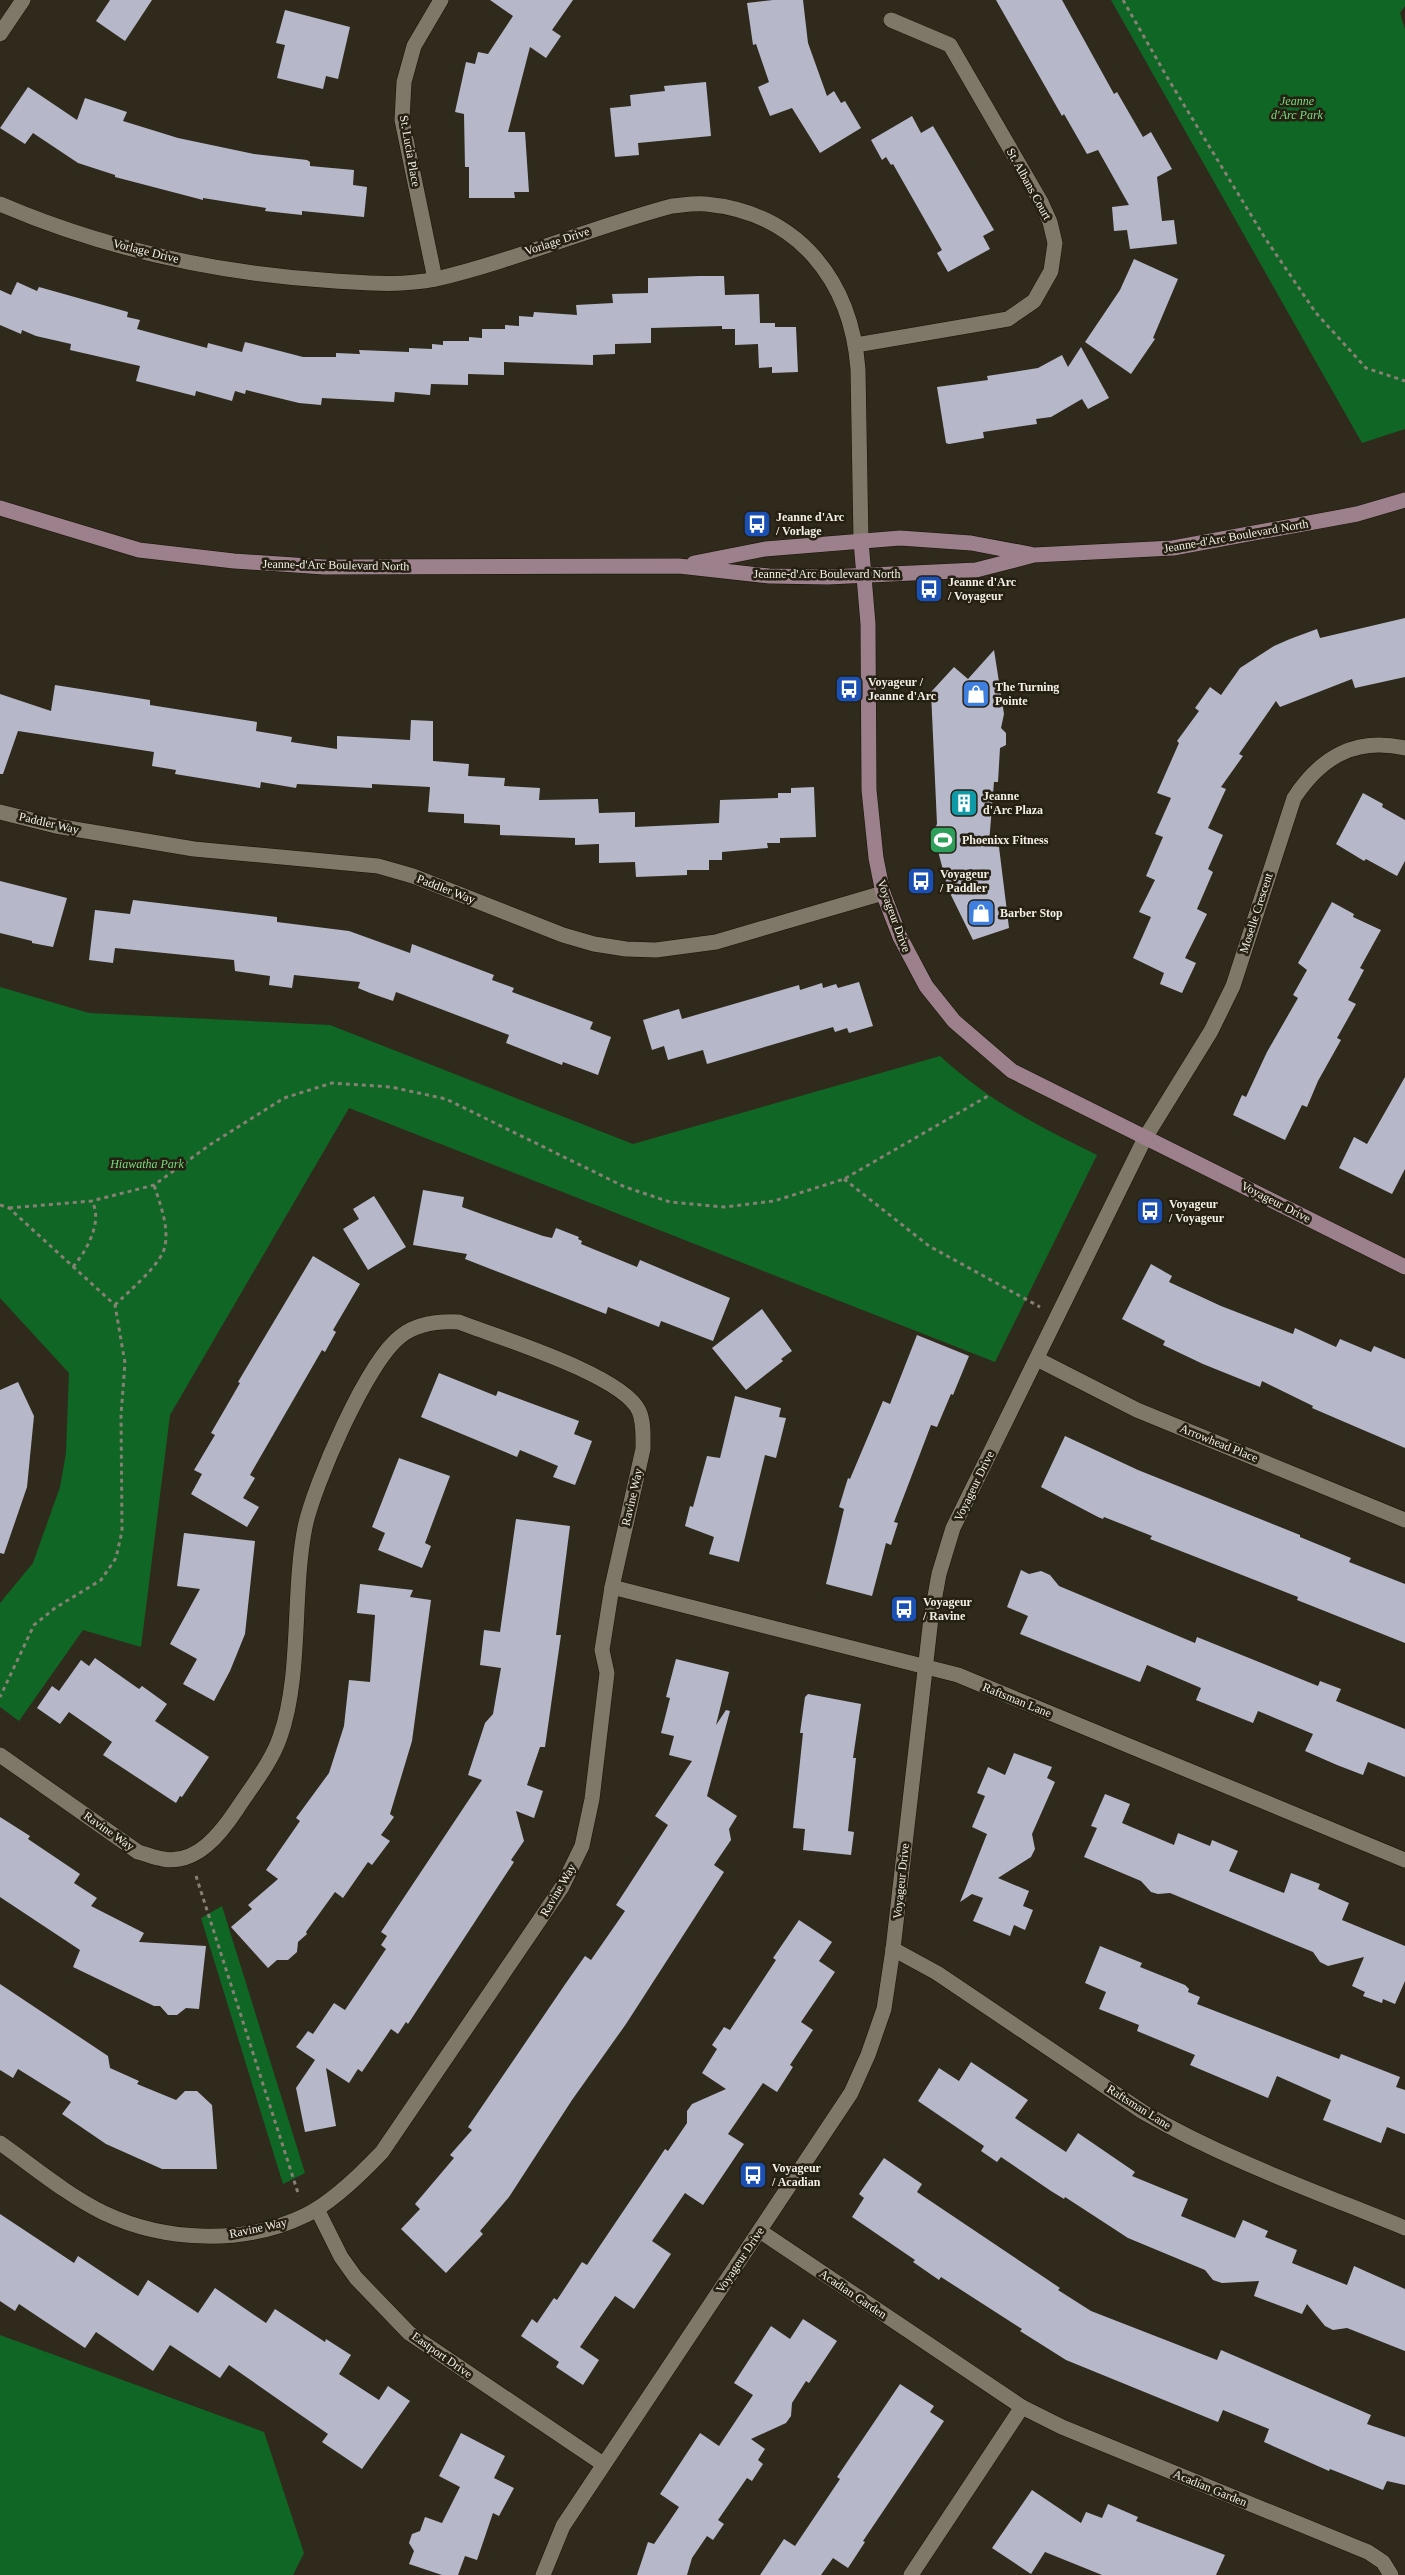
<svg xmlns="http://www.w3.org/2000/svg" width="1405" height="2575" font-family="Georgia,serif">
	<rect width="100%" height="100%" fill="#302a1c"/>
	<g fill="#106624">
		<path d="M1111,0H1405V6L1400,13L1405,29V429L1362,443Z"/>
		<path d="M0,987L89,1013L330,1025L633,1144L940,1056C990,1102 1037,1125 1097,1155L995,1362L349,1108L170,1415L141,1647L83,1630L19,1721L0,1707V1603L33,1563L60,1487L66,1453L69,1373L0,1298Z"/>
		<path d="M222,1906L305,2173L283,2184L201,1918Z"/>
		<path d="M0,2335L264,2432L304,2553L293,2575H0Z"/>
	</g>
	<g fill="#b6b8ca">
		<path d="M110,0H152L125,41L96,21Z"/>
		<path d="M490,0H573L552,30L561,36L546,58L530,47L508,132H525L529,192H514L515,198H469V167H465L464,114L455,112L466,62L475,64L478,52L488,54L513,16Z"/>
		<path d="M773,0H803L808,43L827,96L834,91L841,103L845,101L861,128L820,153L792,108L770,116L758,87L769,82L756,44L753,45L747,3Z"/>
		<path d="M996,0H1062L1114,94L1117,92L1143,137L1151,132L1172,169L1157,177L1162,221L1174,220L1177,244L1130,249L1127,230L1114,231L1112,207L1129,205L1098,150L1087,154L1064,114L1062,116Z"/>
		<path d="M285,10L350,27L338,79L326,76L323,89L277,78L285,45L276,43Z"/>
		<path d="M706,82L711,136L638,143L639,155L615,157L610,108L631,106L630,95L665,91L664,86Z"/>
		<path d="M28,87L77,120L85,98L127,112L123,121L178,138L254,154L307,160L310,162V166L354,170L353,185L367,187L364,217L302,211V215L265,211L266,208L203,198V200L115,177V175L78,163L33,133L25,144L0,128Z"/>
		<path d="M912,116L921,133L933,126L994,230L983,236L990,249L948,272L937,253L942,250L893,164L891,165L886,157L882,160L871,140Z"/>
		<path d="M1134,259L1178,279L1153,338L1155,339L1131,374L1085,342L1120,290Z"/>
		<path d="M699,276H724L725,295L759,294L760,323H775V327H796L798,372L772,373V367L759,368L758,344L735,345V329H722V326L651,328V343L615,344V354L593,355V365L504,362V375L468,374V385L431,384L430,395L395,392L394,402L322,398L321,405L299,403L246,390L245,394L235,391L232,401L196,391L195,396L136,381L140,366L70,350L71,344L36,336L22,330L21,334L0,325V290L11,295L17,282L37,291L39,287L128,312L127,317L140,320L137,329L207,348L208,343L242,352L245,342L303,357H336V353L360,354L359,350L409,352V348L432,349V344L443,345V341H469V337L482,338V329H505V325L519,326V316L533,317L534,312L577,315L576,305L613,303L612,294L648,293V278Z"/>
		<path d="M1081,347L1109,398L1088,409L1082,399L1051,417L1036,419L1037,424L983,432L984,438L949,444L946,443L937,387L988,380L987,376L1038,368L1062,355L1068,367Z"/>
		<path d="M1405,618V677L1355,688L1352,679L1280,707L1276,701L1239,754L1243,756L1221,787L1226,789L1208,828L1223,835L1208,869L1213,872L1197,909L1207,914L1185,958L1196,963L1182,993L1160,984L1164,973L1133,958L1151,917L1139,912L1155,880L1146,876L1163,837L1155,834L1171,798L1157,793L1179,743L1177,741L1199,711L1195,708L1210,687L1221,695L1240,668L1274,646L1290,639L1317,629L1320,638Z"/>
		<path d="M994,650L1004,714L1001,728L1006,733V745L1000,748L998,782H994L989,843L999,847L1009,928L973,940L948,889L938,851L935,828L937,824L931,692L954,667L968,679Z"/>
		<path d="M55,685L150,700V705L257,722L256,731L292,737L291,742L337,749V736L410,740L411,720L433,721V761L469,764L468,776L505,778L504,786L540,788L539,800L598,799L599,813L635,812V827L719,823L720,800L778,798V793H791V788L814,787L816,837L780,838V843H767L768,848L722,852V860H709V870H687V875L636,877L635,862L599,863V844L575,845V838L500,835V825L464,823V814L428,812L430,787L372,784V788L297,784L296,788L261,782L260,788L175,774L176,770L152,766L154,752L18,731L3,774H0V694L51,711Z"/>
		<path d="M1363,793L1383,804L1382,807L1405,820V861L1397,876L1366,859L1364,861L1336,844Z"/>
		<path d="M0,881L67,898L53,947L32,943V941L0,933Z"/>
		<path d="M133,900L277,917V922L349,931L410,953L412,944L494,975L492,980L514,988L512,992L593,1022L590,1029L611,1037L598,1075L563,1062L562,1065L506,1043L509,1035L396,992L393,1001L370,993L358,988L360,982L294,975L292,988L269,985L270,976L235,971L234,960L115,948L113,963L89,960L95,910L130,914Z"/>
		<path d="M1332,902L1354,914L1353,917L1381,930L1360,968L1364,970L1348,1000L1356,1004L1337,1038L1341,1040L1318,1081L1307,1107L1302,1105L1285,1140L1233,1115L1242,1095L1246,1097L1267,1052L1298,998L1293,995L1307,970L1298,963Z"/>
		<path d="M859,982L873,1026L849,1033L847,1028L835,1032L833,1027L707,1064L703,1050L668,1060L664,1046L652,1050L643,1020L679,1009L682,1019L799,985L800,990L822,983L823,988L836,984L838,988Z"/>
		<path d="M1405,1077V1169L1392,1194L1339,1168L1354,1137L1367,1144Z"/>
		<path d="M423,1190L464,1197L462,1207L543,1236L552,1238L556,1228L579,1237L578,1239L582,1241L581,1244L637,1267L640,1260L730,1298L713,1341L661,1321L659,1327L608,1307L606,1314L465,1259L467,1254L413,1245Z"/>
		<path d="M374,1196L406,1247L368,1270L343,1229L359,1219L353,1209Z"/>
		<path d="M313,1256L360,1284L333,1330L336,1332L325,1352L322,1350L250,1475L255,1478L243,1498L259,1507L247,1527L191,1494L202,1474L194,1470L215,1435L211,1433L240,1383L238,1382Z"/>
		<path d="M1151,1264L1172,1276L1169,1282L1221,1306L1293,1334L1295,1328L1336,1347L1340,1339L1371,1352L1374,1346L1405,1359V1448L1312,1408L1313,1406L1262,1381L1260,1387L1203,1364L1163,1345L1165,1341L1122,1319Z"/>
		<path d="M762,1309L792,1351L781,1359L783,1361L746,1390L712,1348Z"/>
		<path d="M917,1335L969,1356L953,1395L951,1394L937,1427L931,1425L894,1522L898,1523L891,1545L886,1543L872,1596L826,1584L844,1509L839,1507L848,1478L850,1479L883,1401L890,1404Z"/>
		<path d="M439,1373L496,1396L498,1391L579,1421L574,1434L592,1441L575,1485L553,1477L558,1466L520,1450L517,1457L421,1417Z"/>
		<path d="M18,1382L34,1416L27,1487L4,1554L0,1553V1390Z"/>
		<path d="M735,1396L781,1408L779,1417L786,1418L776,1458L765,1455L739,1562L709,1554L714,1537L685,1526L690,1506L693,1507L707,1456L720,1458Z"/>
		<path d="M1065,1436L1138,1470L1300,1535V1537L1351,1558L1349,1562L1405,1584V1643L1297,1600L1298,1597L1150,1539L1152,1536L1104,1517L1103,1519L1098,1517L1041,1487Z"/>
		<path d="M399,1458L450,1476L425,1543L431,1546L422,1568L378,1550L385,1533L372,1527Z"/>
		<path d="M516,1519L570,1526L556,1635H561L545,1747H540L527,1785L543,1791L534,1818L516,1811L524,1841L511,1860L514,1862L408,2024L406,2022L398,2034L391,2029L362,2072L358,2069L349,2083L326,2068L336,2126L305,2132L296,2088L315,2060L296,2047L308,2031L313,2034L334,2003L345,2010L386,1949L381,1945L387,1936L381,1932L482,1780L468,1775L485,1723L493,1714L501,1668L480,1665L484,1630L500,1632Z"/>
		<path d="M184,1533L255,1541L245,1634L230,1671L214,1701L183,1684L197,1659L170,1644L200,1589L177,1586Z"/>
		<path d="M1021,1570L1029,1574L1041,1571L1050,1575L1059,1586L1195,1643L1197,1637L1318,1686L1320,1681L1341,1689L1336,1701L1405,1729V1777L1368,1762L1363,1775L1337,1765L1305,1751L1313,1734L1258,1711L1253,1723L1196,1700L1201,1688L1147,1665L1140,1682L1020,1634L1028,1616L1007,1607Z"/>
		<path d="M360,1584L413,1590L410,1597L431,1600L412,1741L390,1814L394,1817L381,1835L390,1841L372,1865L368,1862L343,1898L335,1892L306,1932L307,1934L298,1942L297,1952L288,1960H277L268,1968L231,1927L252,1909L248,1905L278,1879L266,1870L300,1821L296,1818L329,1773L344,1726L349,1680L370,1682L375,1615L357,1613Z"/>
		<path d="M95,1658L139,1689L142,1686L167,1704L155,1721L209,1757L182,1797L180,1796L176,1803L103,1755L112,1742L69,1712L60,1724L37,1708L52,1686L59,1691L81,1660L89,1666Z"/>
		<path d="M676,1659L729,1672L716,1725L726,1710L730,1711L707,1796L737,1816L729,1829L731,1840L714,1865L724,1872L626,2024L572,2100L509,2197L480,2231L483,2234L446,2273L401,2229L420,2209L415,2204L454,2158L450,2155L472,2130L468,2127L566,1983L585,1956L591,1960L625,1911L616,1905L668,1825L655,1816L692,1761L669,1755L674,1736L661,1733L670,1698L666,1697Z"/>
		<path d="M808,1694L861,1704L853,1758H856L848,1831L854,1832L851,1855L803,1850L805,1829L793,1828L803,1733H800L805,1697Z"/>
		<path d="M1014,1753L1052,1767L1047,1778L1055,1782L1032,1834L1035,1849L1031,1857L998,1878L1029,1891L1023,1906L1033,1910L1025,1930L1014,1925L1010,1936L973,1921L983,1898L972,1894L960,1902L987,1834L972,1827L985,1796L977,1793L988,1767L1005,1775Z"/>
		<path d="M1105,1794L1130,1804L1122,1823L1174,1845L1178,1833L1210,1846L1212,1840L1238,1851L1229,1871L1284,1893L1291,1873L1320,1884L1318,1889L1349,1903L1342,1920L1405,1946V1981L1395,2004L1383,1999L1382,2003L1363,1996L1365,1992L1352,1986L1364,1957L1328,1966L1320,1962L1313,1952L1170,1893L1158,1894L1151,1892L1141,1881L1084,1857L1097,1828L1091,1826Z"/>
		<path d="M0,1817L30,1836L28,1839L80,1874L74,1883L97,1898L91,1906L144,1933L139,1942L206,1946L199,2009L186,2008L177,2015H168L160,2006H154L73,1967L80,1950L0,1897Z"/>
		<path d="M799,1920L832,1942L819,1961L835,1972L801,2022L813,2030L790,2065L793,2067L777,2092L763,2083L728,2134L744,2144L703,2205L685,2193L652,2241L671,2254L634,2309L615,2296L580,2347L599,2360L583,2385L556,2367L559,2362L521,2336L532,2319L537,2323L554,2298L557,2300L582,2262L587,2265L657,2161L665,2149L668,2151L687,2123V2111L692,2104L726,2089L702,2073L717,2049L712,2045L724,2027L730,2030L776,1960L773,1958Z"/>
		<path d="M1100,1946L1142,1963L1140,1967L1185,1985L1189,1989L1188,1992L1200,1997L1197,2004L1339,2059L1341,2054L1400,2077L1396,2087L1405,2090V2134L1387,2127L1381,2143L1323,2120L1331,2100L1277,2076L1268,2098L1190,2065L1195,2055L1137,2031L1139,2025L1099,2009L1106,1992L1085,1983Z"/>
		<path d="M0,1984L108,2056L110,2068L139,2081L137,2084L176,2100L185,2091H197L212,2105L217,2169H162L106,2144L62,2114L71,2102L18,2069L13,2078L0,2070Z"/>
		<path d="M971,2062L1028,2100L1015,2118L1066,2152L1078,2133L1135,2172L1132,2176L1188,2199L1181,2216L1235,2238L1243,2220L1268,2231L1265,2237L1297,2250L1292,2263L1347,2285L1354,2266L1405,2289V2351L1347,2328L1333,2330L1325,2326L1307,2304L1302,2314L1254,2296L1259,2281L1222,2283L1213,2280L1205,2270L1128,2238L1065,2197L1064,2199L1051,2191L1001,2157L997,2162L981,2151L984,2146L918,2101L939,2068L959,2081Z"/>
		<path d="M884,2158L922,2184L917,2192L1060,2288L1058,2290L1091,2311L1217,2360L1221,2350L1371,2415L1367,2424L1405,2437V2485L1387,2481L1383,2490L1330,2469L1329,2471L1264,2442L1269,2429L1223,2410L1218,2422L1066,2360L1020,2331L1022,2329L941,2277L939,2280L913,2262L915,2260L852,2217L864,2198L859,2194Z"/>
		<path d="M0,2214L74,2263L78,2256L138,2296L148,2280L198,2313L215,2288L266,2323L275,2309L325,2342L326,2339L351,2355L339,2374L379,2400L388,2386L410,2401L362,2469L322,2442L328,2434L229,2365L220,2378L170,2345L153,2371L96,2332L85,2348L19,2304L15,2311L0,2301Z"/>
		<path d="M803,2319L837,2341L809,2383L806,2381L792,2403L791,2416L786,2423L751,2439L765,2449L758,2460L763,2464L752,2481L747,2478L718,2520L724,2524L713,2540L707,2536L692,2558L687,2575H637L648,2542L654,2544L679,2507L660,2494L683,2459L700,2433L719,2446L753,2395L734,2383L771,2326L790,2339Z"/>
		<path d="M900,2384L934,2406L930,2412L944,2421L863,2541L865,2542L848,2568L833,2558L821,2575H760L784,2539L795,2546L840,2479L837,2477Z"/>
		<path d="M461,2433L505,2456L494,2478L514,2488L499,2516L493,2513L477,2560L465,2556L458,2575H442L409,2564L414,2551L409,2543L412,2534L420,2531L425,2517L442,2523L460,2487L439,2476Z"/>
		<path d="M1032,2490L1081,2523L1086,2512L1102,2518L1108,2504L1138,2517L1136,2521L1225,2555L1216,2575H1102L1045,2552L1031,2574L992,2548Z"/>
	</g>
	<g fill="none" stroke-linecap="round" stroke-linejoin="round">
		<g stroke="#181206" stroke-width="16">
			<g id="street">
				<path d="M0,34L23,0"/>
				<path d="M0,204C105,249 221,274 335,281C368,283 403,286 436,279C516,260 593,227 672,206C683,205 695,203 706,204C798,213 851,280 858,369L861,541"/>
				<path d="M435,279L402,120L404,82L414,46L441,0"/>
				<path d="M856,345L1008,319L1034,301L1051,271L1055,243L1050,222L1041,202L950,45L891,20"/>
				<path d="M0,812L56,826L194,849L378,866L413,876L563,935L594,944L626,949L656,950L716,942L883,893"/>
				<path d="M1037,1359L1137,1410L1405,1520"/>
				<path d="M612,1587L958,1675L1405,1860"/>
				<path d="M0,1755L138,1852C146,1854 155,1858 163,1859C197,1865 221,1833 237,1809C252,1786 271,1763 280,1737C302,1675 292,1593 305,1527C314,1485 367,1361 401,1336C417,1323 439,1321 459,1322C497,1337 623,1375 639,1411C644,1422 643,1436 643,1449L612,1587L602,1650L607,1673L592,1799L582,1846L562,1887L382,2152C362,2173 333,2202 306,2215C245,2245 165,2242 104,2213C67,2195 34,2167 0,2143"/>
				<path d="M893,1949L937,1973L1143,2112C1226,2160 1317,2192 1405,2228"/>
				<path d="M317,2209L341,2257L356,2278L409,2333L603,2464"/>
				<path d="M760,2231L1022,2407L1062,2427L1368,2552L1383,2562L1391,2575"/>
				<path d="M543,2575L563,2526L851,2093L868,2055L884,2009L893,1949L931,1618L939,1574L953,1528L1145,1138L1211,1031L1233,986L1294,798C1321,757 1355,737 1405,748"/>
				<path d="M911,2575L1022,2407"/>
			</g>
		</g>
		<g stroke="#181206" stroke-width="16">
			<g id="secondary">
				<path d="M0,508L139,550L234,561L324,567L679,566L769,576L828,577L976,570L1034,555L1173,548L1357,514L1405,500"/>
				<path d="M861,541L868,624L869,790L876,858L883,893L900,937L926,986L954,1021L1012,1071L1405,1267"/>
				<path d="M694,563L765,549L900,538L971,543L1030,554"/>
			</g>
		</g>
		<g stroke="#868075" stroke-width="3" stroke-dasharray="4 4" stroke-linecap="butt">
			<path d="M1123,0L1167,77L1265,238L1316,313L1366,368L1405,381"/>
			<path d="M844,1179L929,1246L1040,1307"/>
			<path d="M0,1205L9,1208L115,1305L125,1363L121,1415L122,1531L116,1558L101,1580L55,1608L34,1625L0,1697"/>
			<path d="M9,1208L92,1201L154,1185L211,1144L284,1098L332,1083L391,1087L446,1099L625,1187L670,1202L724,1207L774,1201L844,1179L988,1096"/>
			<path d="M73,1267C87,1250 103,1222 92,1201"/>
			<path d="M115,1305C128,1292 162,1264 165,1246C169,1226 160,1204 154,1185"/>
			<path d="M196,1876L299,2196"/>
		</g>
		<use href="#street" stroke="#7f7767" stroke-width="15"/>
		<use href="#secondary" stroke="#9c818c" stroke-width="15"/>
	</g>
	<defs>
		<g id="bus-square" transform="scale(1.4375)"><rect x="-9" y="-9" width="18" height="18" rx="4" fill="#1a4fb4" stroke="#262013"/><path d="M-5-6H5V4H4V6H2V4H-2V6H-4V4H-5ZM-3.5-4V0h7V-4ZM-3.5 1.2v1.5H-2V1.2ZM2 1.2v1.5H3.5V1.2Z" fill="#fff"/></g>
		<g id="shop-square" transform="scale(1.4375)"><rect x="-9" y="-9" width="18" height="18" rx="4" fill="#3f7fe0" stroke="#262013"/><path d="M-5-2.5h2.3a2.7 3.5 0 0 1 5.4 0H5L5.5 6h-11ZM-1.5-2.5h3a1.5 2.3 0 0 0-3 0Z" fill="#fff"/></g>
		<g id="building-square" transform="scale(1.4375)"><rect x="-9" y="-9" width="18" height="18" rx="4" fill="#0f9aa8" stroke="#262013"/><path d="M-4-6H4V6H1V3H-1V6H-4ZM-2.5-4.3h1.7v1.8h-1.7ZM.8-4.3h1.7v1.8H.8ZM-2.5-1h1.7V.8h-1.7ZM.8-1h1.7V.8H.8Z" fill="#fff"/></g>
		<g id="stadium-square" transform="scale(1.4375)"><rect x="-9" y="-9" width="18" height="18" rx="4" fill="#2e9e5b" stroke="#262013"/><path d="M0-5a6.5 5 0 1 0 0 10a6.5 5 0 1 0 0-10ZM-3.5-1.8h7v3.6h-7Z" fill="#fff"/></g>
	</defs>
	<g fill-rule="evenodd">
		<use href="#bus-square" x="757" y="524"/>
		<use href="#bus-square" x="929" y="589"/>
		<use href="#bus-square" x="849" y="689"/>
		<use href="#shop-square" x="976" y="694"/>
		<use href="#building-square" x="964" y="803"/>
		<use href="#stadium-square" x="943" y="840"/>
		<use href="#bus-square" x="921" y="881"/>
		<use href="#shop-square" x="981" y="913"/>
		<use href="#bus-square" x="1150" y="1211"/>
		<use href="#bus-square" x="904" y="1609"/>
		<use href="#bus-square" x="753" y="2175"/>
	</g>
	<g text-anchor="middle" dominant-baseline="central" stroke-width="5" stroke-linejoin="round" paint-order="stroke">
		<g font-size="12" font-style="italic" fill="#76dd81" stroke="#262013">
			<text x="1297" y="101">Jeanne<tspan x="1297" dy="14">d'Arc Park</tspan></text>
			<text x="147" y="1164">Hiawatha Park</text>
		</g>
		<g font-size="12" fill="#f4f0e7" stroke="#262013">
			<text transform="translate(410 151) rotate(80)">St. Lucia Place</text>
			<text transform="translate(1029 184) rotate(61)">St. Albans Court</text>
			<text transform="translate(557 241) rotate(-18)">Vorlage Drive</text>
			<text transform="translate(146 251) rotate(14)">Vorlage Drive</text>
			<text transform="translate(1236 536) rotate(-10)">Jeanne-d'Arc Boulevard North</text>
			<text transform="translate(336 565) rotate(1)">Jeanne-d'Arc Boulevard North</text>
			<text x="827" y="574">Jeanne-d'Arc Boulevard North</text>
			<text transform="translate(49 823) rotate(13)">Paddler Way</text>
			<text transform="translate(446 889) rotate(21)">Paddler Way</text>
			<text transform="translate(1256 913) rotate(-72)">Moselle Crescent</text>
			<text transform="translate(894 916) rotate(70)">Voyageur Drive</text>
			<text transform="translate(1276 1202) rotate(27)">Voyageur Drive</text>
			<text transform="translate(1219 1443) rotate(22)">Arrowhead Place</text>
			<text transform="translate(974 1486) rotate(-64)">Voyageur Drive</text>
			<text transform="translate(632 1497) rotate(-77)">Ravine Way</text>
			<text transform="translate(1017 1700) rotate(22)">Raftsman Lane</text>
			<text transform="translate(109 1831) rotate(35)">Ravine Way</text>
			<text transform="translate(901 1881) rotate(-84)">Voyageur Drive</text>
			<text transform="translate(558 1890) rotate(-60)">Ravine Way</text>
			<text transform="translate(1139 2107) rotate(32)">Raftsman Lane</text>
			<text transform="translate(258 2228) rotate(-12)">Ravine Way</text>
			<text transform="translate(740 2260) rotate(-56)">Voyageur Drive</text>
			<text transform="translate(853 2294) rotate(34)">Acadian Garden</text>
			<text transform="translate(442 2355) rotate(35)">Eastport Drive</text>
			<text transform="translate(1210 2488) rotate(22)">Acadian Garden</text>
		</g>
		<g font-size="12" font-weight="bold" fill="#f4f0e7" stroke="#262013" text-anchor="start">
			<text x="776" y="517">Jeanne d'Arc<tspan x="776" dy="14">/ Vorlage</tspan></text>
			<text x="948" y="582">Jeanne d'Arc<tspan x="948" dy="14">/ Voyageur</tspan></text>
			<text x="868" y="682">Voyageur /<tspan x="868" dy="14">Jeanne d'Arc</tspan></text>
			<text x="995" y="687">The Turning<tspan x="995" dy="14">Pointe</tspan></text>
			<text x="983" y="796">Jeanne<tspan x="983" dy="14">d'Arc Plaza</tspan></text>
			<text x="962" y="840">Phoenixx Fitness</text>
			<text x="940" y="874">Voyageur<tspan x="940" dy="14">/ Paddler</tspan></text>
			<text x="1000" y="913">Barber Stop</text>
			<text x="1169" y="1204">Voyageur<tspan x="1169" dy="14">/ Voyageur</tspan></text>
			<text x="923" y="1602">Voyageur<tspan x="923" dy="14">/ Ravine</tspan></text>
			<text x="772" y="2168">Voyageur<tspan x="772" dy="14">/ Acadian</tspan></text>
		</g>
	</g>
</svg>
